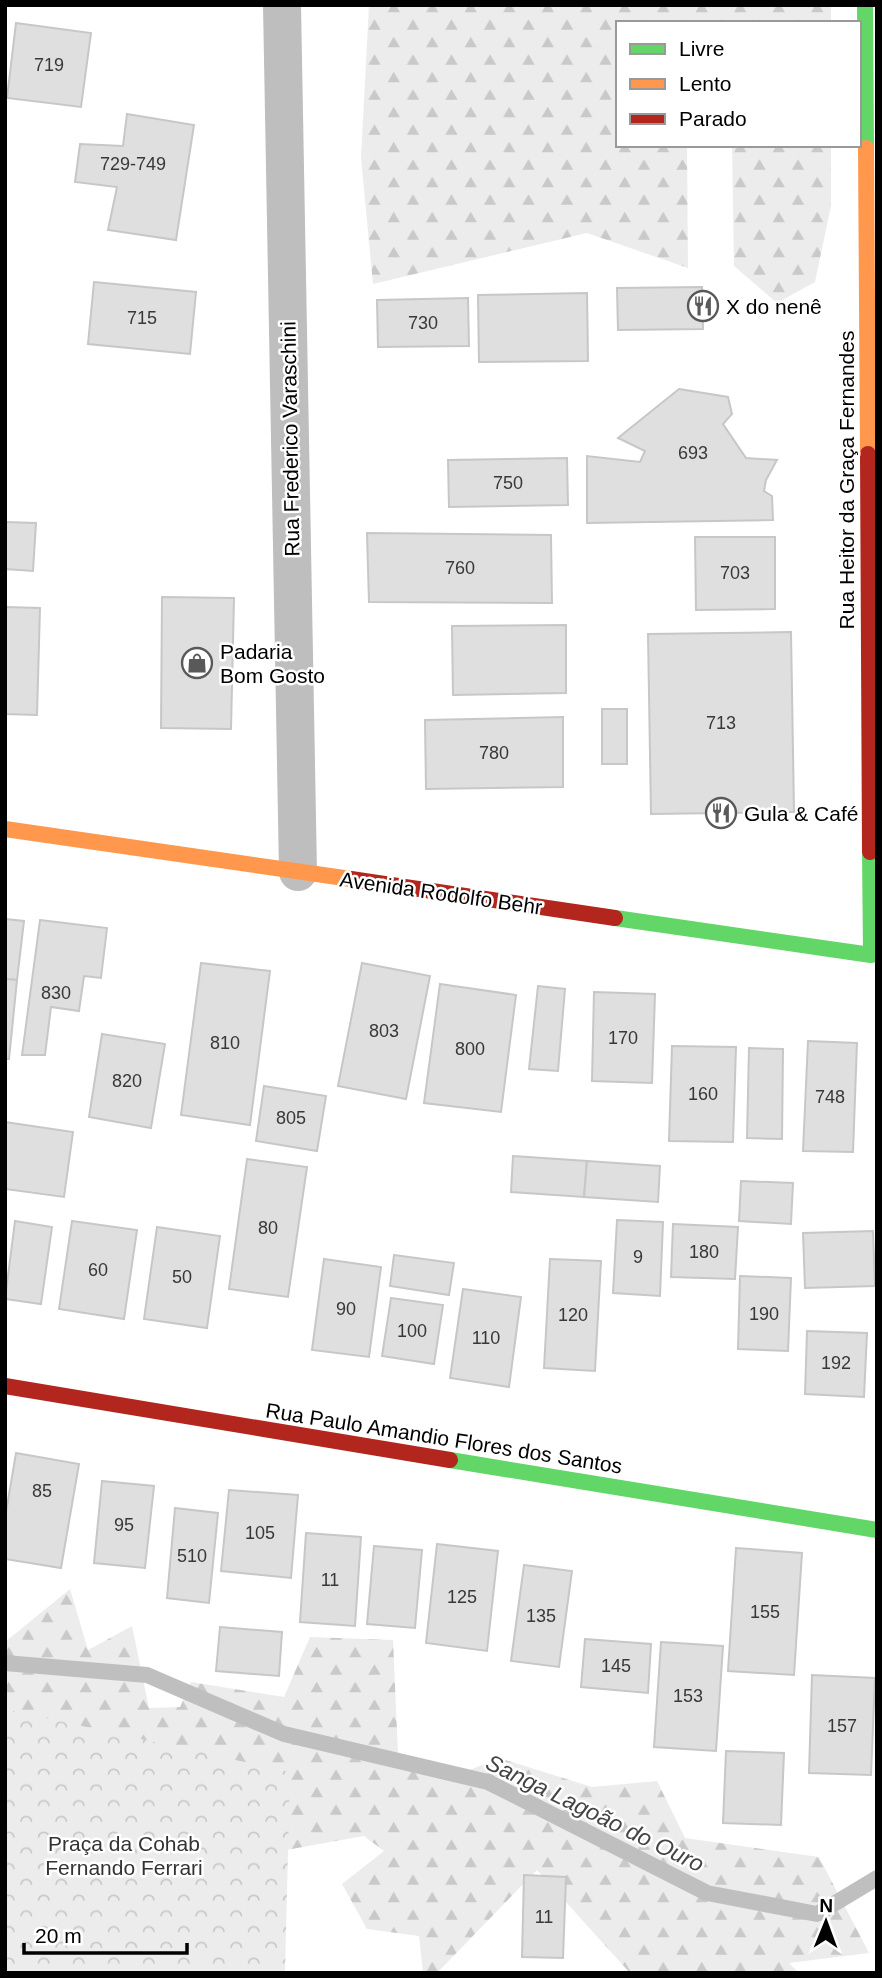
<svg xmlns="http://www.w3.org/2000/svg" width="882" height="1978" font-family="Arial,sans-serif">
	<defs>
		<pattern id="forest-firs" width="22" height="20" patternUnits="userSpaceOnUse" patternTransform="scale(1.75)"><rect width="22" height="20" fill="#ececec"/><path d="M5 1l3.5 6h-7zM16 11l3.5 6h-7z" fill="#c9c9c9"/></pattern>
		<pattern id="park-crowns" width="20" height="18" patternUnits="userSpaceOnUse" patternTransform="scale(1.75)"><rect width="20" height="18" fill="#ececec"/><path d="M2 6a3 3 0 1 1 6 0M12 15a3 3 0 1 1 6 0" fill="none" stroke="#c9c9c9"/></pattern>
	</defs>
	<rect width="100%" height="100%" fill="#fff"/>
	<g fill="url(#forest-firs)">
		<path d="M369,5H831V23H618V145H687L688,268L587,233L373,284L361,158Z"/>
		<path d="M732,145H831V206L815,282L777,303L734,266Z"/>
		<path d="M70,1589L88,1650L132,1626L149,1708L180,1707L191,1682L284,1697L310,1637L393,1640L398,1754L450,1778L499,1758L592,1787L657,1781L685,1838L819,1857L869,1953L789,1963L799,1973H630L537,1870L437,1973H423L419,1936L367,1929L342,1884L384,1851L364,1836L286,1850L5,1722V1642Z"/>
	</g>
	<path fill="url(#park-crowns)" d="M5,1709L290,1772L285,1973H5Z"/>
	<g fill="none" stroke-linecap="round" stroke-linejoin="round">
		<path stroke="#bfbfbf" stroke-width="16" d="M5,1663L147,1675L284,1734L488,1782L707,1893L817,1914L877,1878"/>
	</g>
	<g fill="#dfdfdf" stroke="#c7c7c7" stroke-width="2">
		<path d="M16,23L91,33L81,107L7,98Z"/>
		<path d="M127,114L194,125L176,240L108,230L117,187L75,182L80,144L123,146Z"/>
		<path d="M94,282L196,292L190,354L88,344Z"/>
		<path d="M702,287L703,329L618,330L617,288Z"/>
		<path d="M587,293L588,361L479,362L478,295Z"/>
		<path d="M468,298L469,346L378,347L377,300Z"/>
		<path d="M679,389L728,397L732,414L723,424L746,458L777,460L766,480L764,491L772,496L773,520L587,523V456L640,462L645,451L618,438Z"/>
		<path d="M567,458L568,505L449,507L448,460Z"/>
		<path d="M5,522L36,523L33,571L5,569Z"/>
		<path d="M367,533L551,535L552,603L369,602Z"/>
		<path d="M695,537H775V609L696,610Z"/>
		<path d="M162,597L234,598L231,729L161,728Z"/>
		<path d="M5,607L40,608L37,715L5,714Z"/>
		<path d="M566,625V693L453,695L452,626Z"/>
		<path d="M791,632L794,812L651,814L648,634Z"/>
		<rect x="602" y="709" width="25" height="55"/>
		<path d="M563,717V787L426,789L425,720Z"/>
		<path d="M5,919L24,921L17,980L5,979Z"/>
		<path d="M40,920L107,928L101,978L84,976L79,1011L51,1007L45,1055H22Z"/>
		<path d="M201,963L270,971L250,1125L181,1115Z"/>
		<path d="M362,963L430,976L406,1099L338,1086Z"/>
		<path d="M5,979L17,980L9,1059H5Z"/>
		<path d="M440,984L516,995L501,1112L424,1103Z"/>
		<path d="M538,986L565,989L558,1071L529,1069Z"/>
		<path d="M594,992L655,994L652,1083L592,1081Z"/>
		<path d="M102,1034L165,1044L151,1128L89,1117Z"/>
		<path d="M808,1041L857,1043L853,1152L803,1151Z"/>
		<path d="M672,1046L736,1047L733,1142L669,1141Z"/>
		<path d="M749,1048L783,1049L782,1139L747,1138Z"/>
		<path d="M264,1086L326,1096L317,1151L256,1141Z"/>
		<path d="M5,1122L73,1132L64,1197L5,1189Z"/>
		<path d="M513,1156L587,1161L584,1197L511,1192Z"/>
		<path d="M247,1159L307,1167L288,1297L229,1289Z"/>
		<path d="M587,1161L660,1166L658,1202L584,1197Z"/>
		<path d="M741,1181L793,1183L791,1224L739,1221Z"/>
		<path d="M617,1220L663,1222L660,1296L613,1293Z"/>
		<path d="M15,1221L52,1227L41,1304L5,1299Z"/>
		<path d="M72,1221L137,1230L124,1319L59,1309Z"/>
		<path d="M673,1224L738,1227L735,1279L671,1277Z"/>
		<path d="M157,1227L220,1236L207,1328L144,1319Z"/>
		<path d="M873,1231L875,1286L805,1288L803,1233Z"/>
		<path d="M394,1255L454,1263L449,1295L390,1286Z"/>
		<path d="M324,1259L381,1267L369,1357L312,1350Z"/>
		<path d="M550,1259L601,1261L595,1371L544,1368Z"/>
		<path d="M740,1276L791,1278L788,1351L738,1349Z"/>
		<path d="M463,1289L521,1297L509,1387L450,1378Z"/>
		<path d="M391,1298L443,1305L434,1364L382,1356Z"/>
		<path d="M807,1331L867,1333L864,1397L805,1394Z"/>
		<path d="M16,1453L79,1464L61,1568L5,1559V1518Z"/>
		<path d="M102,1481L154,1486L145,1568L94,1563Z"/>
		<path d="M229,1490L298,1495L291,1578L221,1571Z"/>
		<path d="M175,1508L218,1513L209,1603L167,1598Z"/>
		<path d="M306,1533L361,1537L355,1626L300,1622Z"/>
		<path d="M437,1544L498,1551L487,1651L426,1643Z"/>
		<path d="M374,1546L422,1550L415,1628L367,1624Z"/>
		<path d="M736,1548L802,1553L794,1675L728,1671Z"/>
		<path d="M524,1565L572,1571L559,1667L511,1661Z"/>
		<path d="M220,1627L282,1632L279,1676L216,1671Z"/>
		<path d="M585,1639L651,1644L648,1693L581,1687Z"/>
		<path d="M661,1642L723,1646L716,1751L654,1747Z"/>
		<path d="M812,1675L875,1678L871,1775L809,1773Z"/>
		<path d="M726,1751L784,1753L781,1825L723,1823Z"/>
		<path d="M524,1875L566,1877L563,1958L522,1957Z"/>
	</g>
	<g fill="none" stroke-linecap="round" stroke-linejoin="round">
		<path stroke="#bebebe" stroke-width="38" d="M282,5L298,872"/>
		<g stroke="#63d668" stroke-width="16">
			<path d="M865,5L866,148"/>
			<path d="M615,918L871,955L870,852"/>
			<path d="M450,1460L877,1530"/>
		</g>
		<g stroke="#ff974d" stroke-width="16">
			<path d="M866,148L868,454"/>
			<path d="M5,829L351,879"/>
		</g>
		<g stroke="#b3261e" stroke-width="16">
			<path d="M868,454L870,852"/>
			<path d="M351,879L615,918"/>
			<path d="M5,1386L450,1460"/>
		</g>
	</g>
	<defs>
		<g id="restaurant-ring" transform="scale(1.575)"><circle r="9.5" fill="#fff" stroke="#595959" stroke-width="1.5"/><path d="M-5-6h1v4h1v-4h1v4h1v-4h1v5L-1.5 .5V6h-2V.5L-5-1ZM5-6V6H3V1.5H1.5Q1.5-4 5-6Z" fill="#595959"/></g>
		<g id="shop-ring" transform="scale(1.575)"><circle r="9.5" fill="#fff" stroke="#595959" stroke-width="1.5"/><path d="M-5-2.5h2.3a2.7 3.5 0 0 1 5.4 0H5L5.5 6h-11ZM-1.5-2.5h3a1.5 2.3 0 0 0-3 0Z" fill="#595959"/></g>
	</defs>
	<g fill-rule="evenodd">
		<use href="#restaurant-ring" x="703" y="306"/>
		<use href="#shop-ring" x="197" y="663"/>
		<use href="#restaurant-ring" x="721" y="813"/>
	</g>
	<g text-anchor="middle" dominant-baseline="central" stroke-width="5" stroke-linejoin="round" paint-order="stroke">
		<g font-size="18" fill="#383838">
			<text x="49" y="65">719</text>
			<text x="133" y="164">729-749</text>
			<text x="142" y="318">715</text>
			<text x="423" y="323">730</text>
			<text x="693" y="453">693</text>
			<text x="508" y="483">750</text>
			<text x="460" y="568">760</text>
			<text x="735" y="573">703</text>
			<text x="721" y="723">713</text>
			<text x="494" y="753">780</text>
			<text x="56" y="993">830</text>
			<text x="384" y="1031">803</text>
			<text x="623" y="1038">170</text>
			<text x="225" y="1043">810</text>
			<text x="470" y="1049">800</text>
			<text x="127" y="1081">820</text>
			<text x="703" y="1094">160</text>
			<text x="830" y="1097">748</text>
			<text x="291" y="1118">805</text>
			<text x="268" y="1228">80</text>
			<text x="704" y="1252">180</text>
			<text x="638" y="1257">9</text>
			<text x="98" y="1270">60</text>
			<text x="182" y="1277">50</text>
			<text x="346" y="1309">90</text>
			<text x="764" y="1314">190</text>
			<text x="573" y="1315">120</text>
			<text x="412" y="1331">100</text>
			<text x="486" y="1338">110</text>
			<text x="836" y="1363">192</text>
			<text x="42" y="1491">85</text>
			<text x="124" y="1525">95</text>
			<text x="260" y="1533">105</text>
			<text x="192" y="1556">510</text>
			<text x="330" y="1580">11</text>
			<text x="462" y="1597">125</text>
			<text x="765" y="1612">155</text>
			<text x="541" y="1616">135</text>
			<text x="616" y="1666">145</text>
			<text x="688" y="1696">153</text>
			<text x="842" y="1726">157</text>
			<text x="544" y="1917">11</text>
		</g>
		<g font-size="21" fill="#000" stroke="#fff" text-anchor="start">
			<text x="726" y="306">X do nenê</text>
			<text x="220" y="651">Padaria<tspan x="220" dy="24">Bom Gosto</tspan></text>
			<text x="744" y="813">Gula &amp; Café</text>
		</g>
		<g font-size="21" fill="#000" stroke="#fff">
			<text transform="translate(290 439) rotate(-91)">Rua Frederico Varaschini</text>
			<text transform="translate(846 480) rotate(-90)">Rua Heitor da Graça Fernandes</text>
			<text transform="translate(441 893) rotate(8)">Avenida Rodolfo Behr</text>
			<text transform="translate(444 1438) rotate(9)">Rua Paulo Amandio Flores dos Santos</text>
		</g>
		<g font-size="21" fill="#333" stroke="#fff">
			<text x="124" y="1843">Praça da Cohab<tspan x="124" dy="24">Fernando Ferrari</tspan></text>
		</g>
		<g font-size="23" font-style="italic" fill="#444" stroke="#fff">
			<text transform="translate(595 1813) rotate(26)">Sanga Lagoão do Ouro</text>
		</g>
	</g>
	<rect width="882" height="1978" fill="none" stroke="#000000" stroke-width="14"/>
	<rect x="616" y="21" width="245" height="126" fill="#ffffff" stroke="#999999" stroke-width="2"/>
	<rect x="630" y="44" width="35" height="10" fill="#63d668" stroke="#999999" stroke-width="2"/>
	<text x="679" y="56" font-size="21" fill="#000000">Livre</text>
	<rect x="630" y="79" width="35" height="10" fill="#ff974d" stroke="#999999" stroke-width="2"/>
	<text x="679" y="91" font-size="21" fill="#000000">Lento</text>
	<rect x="630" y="114" width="35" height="10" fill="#b3261e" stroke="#999999" stroke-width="2"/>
	<text x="679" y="126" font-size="21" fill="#000000">Parado</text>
	<g transform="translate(826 1922) rotate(1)" stroke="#ffffff" stroke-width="5" paint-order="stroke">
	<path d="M0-5L12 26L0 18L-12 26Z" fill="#000000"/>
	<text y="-10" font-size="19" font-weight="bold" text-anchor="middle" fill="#000000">N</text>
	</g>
	<path d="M24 1943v10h163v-10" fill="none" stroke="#000000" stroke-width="3.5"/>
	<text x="35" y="1943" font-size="21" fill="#000000" stroke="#ffffff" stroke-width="5" paint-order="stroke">20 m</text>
</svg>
